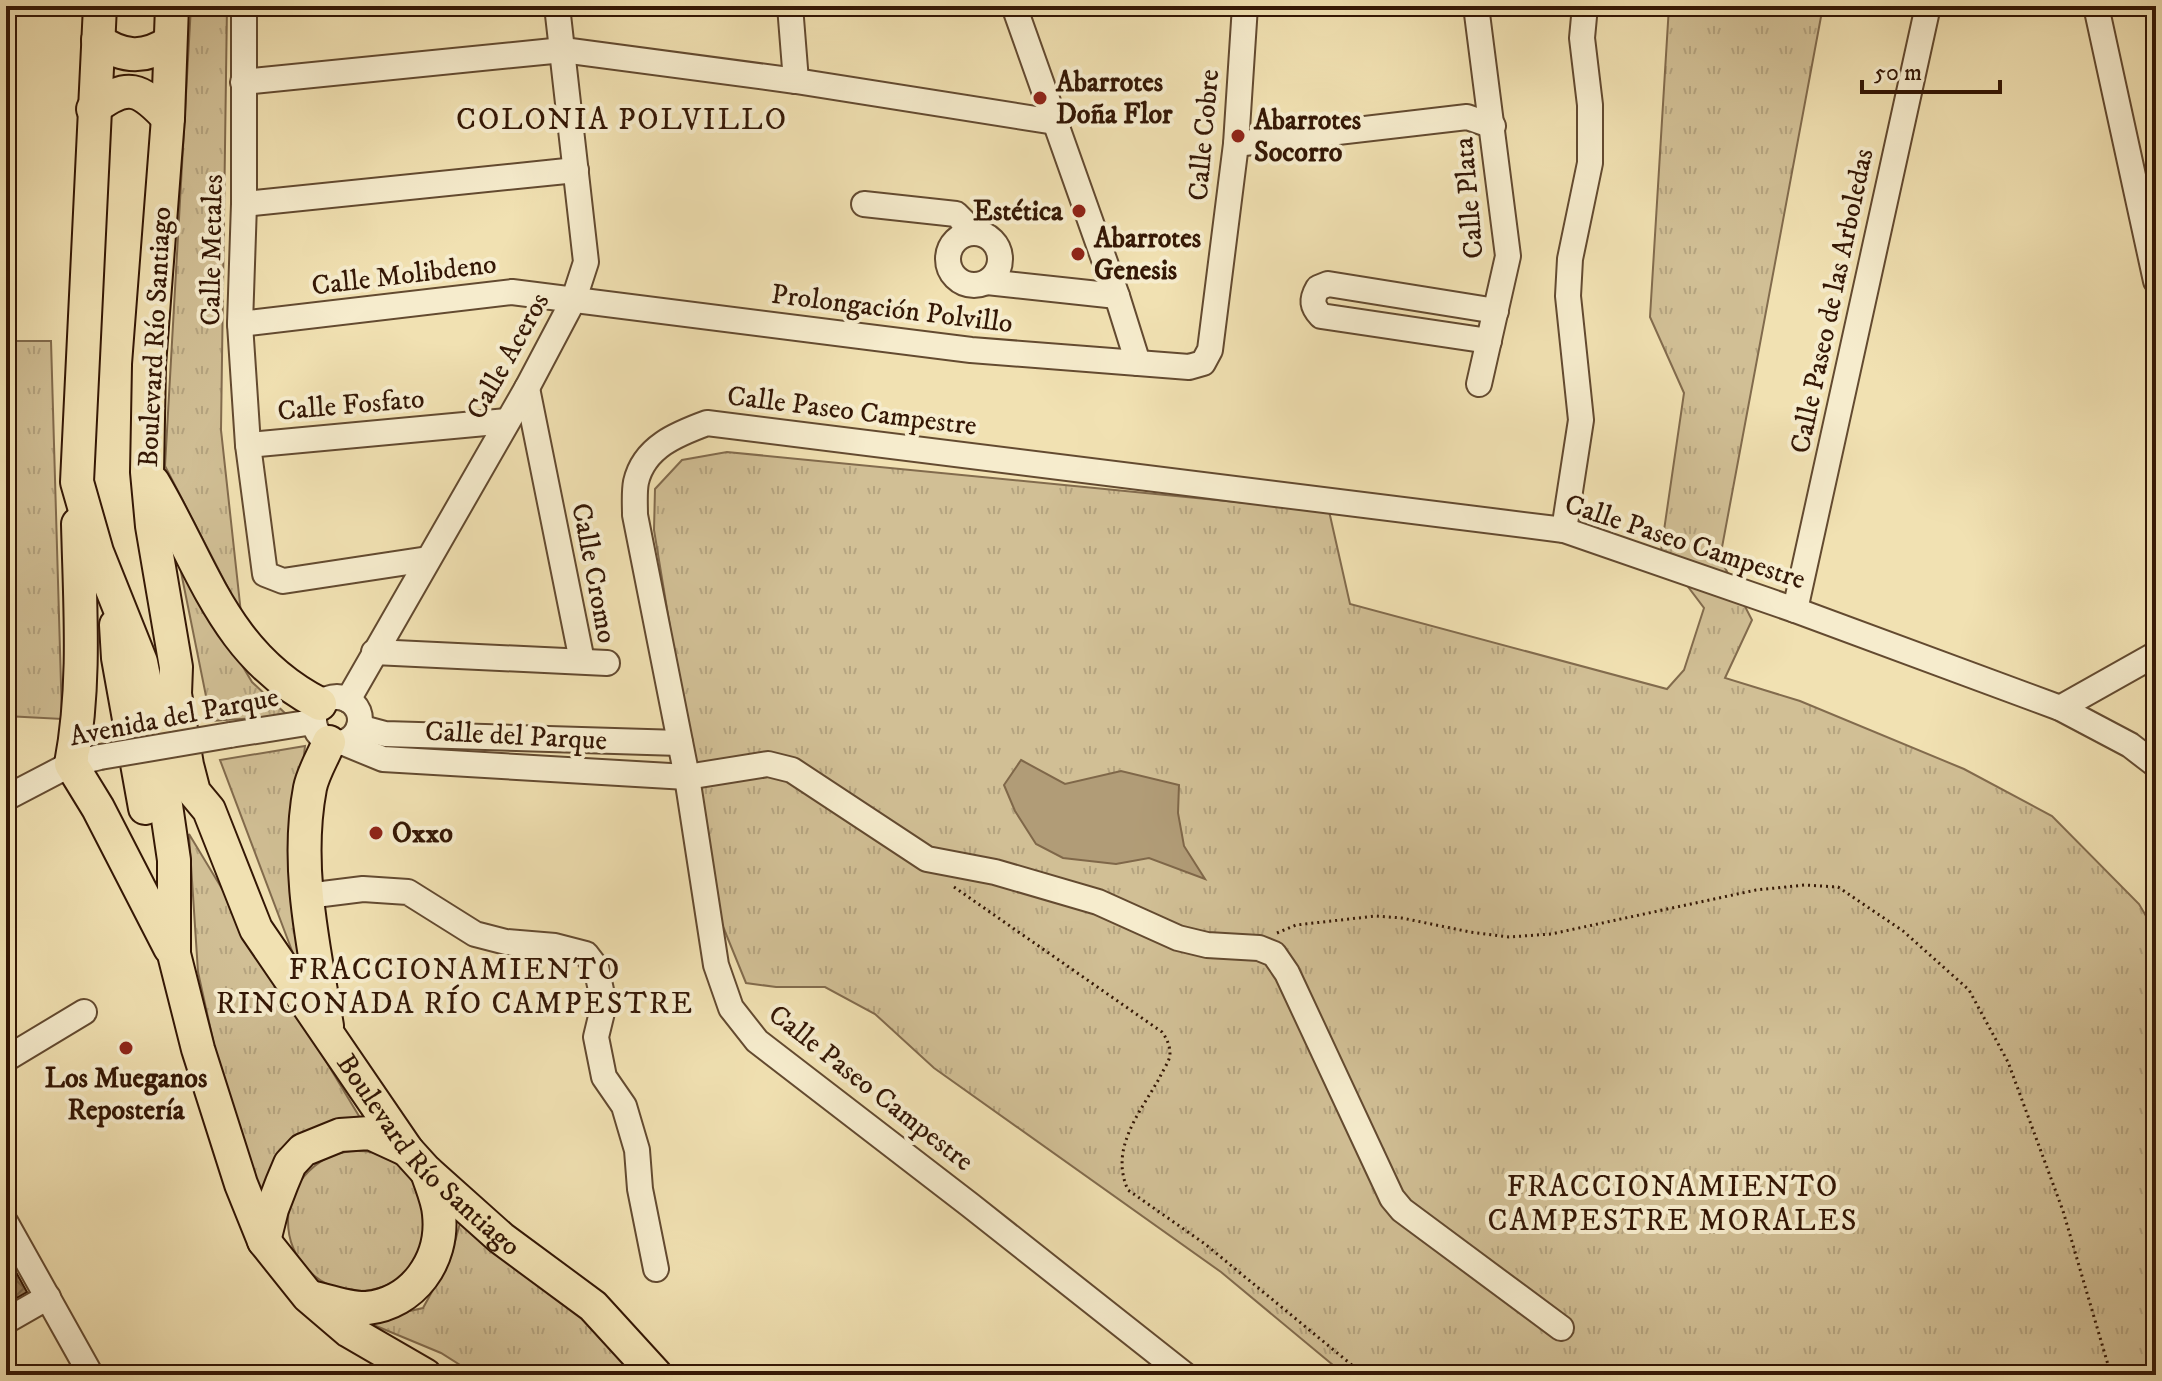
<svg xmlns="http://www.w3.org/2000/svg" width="2162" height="1381" font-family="'IM FELL DW Pica',serif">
	<defs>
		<pattern id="grass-tufts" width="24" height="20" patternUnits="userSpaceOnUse" patternTransform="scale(2)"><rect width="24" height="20" fill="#d1bf95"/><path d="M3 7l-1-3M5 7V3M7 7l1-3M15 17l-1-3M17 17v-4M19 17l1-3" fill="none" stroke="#b4a37f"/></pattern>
		<pattern id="building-cross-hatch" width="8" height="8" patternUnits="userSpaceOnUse" patternTransform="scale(2)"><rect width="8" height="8" fill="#96805f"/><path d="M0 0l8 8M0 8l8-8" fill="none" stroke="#7b684c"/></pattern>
	</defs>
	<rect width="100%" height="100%" fill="#f1e1b2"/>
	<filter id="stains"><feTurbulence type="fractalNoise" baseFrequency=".0025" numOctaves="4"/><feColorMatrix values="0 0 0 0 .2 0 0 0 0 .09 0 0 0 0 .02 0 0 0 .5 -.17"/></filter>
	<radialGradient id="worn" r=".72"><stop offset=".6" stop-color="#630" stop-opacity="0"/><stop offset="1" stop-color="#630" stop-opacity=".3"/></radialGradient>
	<g fill="url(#grass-tufts)" stroke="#826b4d" stroke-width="2">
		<path d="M191,6H227L221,430L241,613L165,466Z"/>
		<path d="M1669,6H1823L1720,558L1752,620L1725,678L1800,701L1964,769L2052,816L2139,904L2156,933V1375H1345L1221,1272L934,1068L875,1014L825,987H776L746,983L717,912L654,530L655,489L682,460L727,452L1329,511L1350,604L1667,689L1684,670L1704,608L1661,551L1684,393L1650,317Z"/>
		<path d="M6,341H51L62,719L6,716Z"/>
		<path d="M178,557L252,682L288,716L211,721Z"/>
		<path d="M305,746L293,854L300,972L220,760Z"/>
		<path d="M189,834L362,1121L259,1201L224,1090L198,972Z"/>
		<circle cx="358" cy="1221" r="70"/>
		<path d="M460,1223L602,1328L638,1375H476L441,1353L364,1321L423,1308L451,1257Z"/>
	</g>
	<path fill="#b19c77" stroke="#7f6749" stroke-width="2" d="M1021,760L1065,784L1121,771L1179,785L1178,813L1184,846L1205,879L1149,858L1116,864L1063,858L1036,844L1015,811L1004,785Z"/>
	<path fill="url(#building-cross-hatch)" stroke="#341705" stroke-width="2" d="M6,1254L27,1292L6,1304Z"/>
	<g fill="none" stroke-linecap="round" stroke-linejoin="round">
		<g stroke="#634a30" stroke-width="28">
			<g id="minor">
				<path d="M244,6V204L240,324L248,445L265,574L283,581L428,559"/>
				<path d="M790,6L796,81"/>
				<path d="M1014,6L1117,296L1138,363"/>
				<path d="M1476,6L1508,256L1479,384"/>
				<path d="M2096,6L2156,281"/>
				<path d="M243,82L563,50L796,81L1055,122"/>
				<path d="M1236,144L1467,117L1493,126"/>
				<path d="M244,204L576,170"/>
				<path d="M864,204L956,214L964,222L965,234"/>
				<circle cx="974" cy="259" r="26"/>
				<path d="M987,282L1117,296"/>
				<path d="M240,324L512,292L971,350L1189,367L1203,363L1210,350L1236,144L1245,6"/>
				<path d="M1489,341L1321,316C1312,306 1311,300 1318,288L1328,284L1496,311"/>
				<path d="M527,388L582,661"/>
				<path d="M248,445L507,421"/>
				<path d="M1564,530L1581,420L1568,296L1570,259L1590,163V105L1582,38L1585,6"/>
				<path d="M1795,610L1928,6"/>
				<path d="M374,652L607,663"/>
				<circle cx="337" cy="720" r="23"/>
				<path d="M348,700L527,388L574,299L586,262L557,6"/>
				<path d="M2060,708L2156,654"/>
				<path d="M359,727L385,734L680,743"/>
				<path d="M230,735L313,722"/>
				<path d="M344,743L383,759L687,777L768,764L792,770L927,859L995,872L1098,902L1178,938L1207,945L1259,948L1274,954L1287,973L1392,1198L1402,1210L1561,1328"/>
				<path d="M6,798L71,764L100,757"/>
				<path d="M307,896L363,889L408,892L475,934L506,942L555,946L586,954L596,967L604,1004L596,1037L604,1077L624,1106L637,1150L640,1189L656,1269"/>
				<path d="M6,1059L84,1012"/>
				<path d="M6,1223L91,1375"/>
				<path d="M6,1321L48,1297"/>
				<path d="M1185,1375L970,1205L757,1041L731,1008L716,965L687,777L635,515C635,505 634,492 636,482C644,447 677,434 707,423L1564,530L1795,610L2060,708L2130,745L2156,765"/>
			</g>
		</g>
		<g stroke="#341705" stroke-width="36">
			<g id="major">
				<path d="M100,6L77,482L97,552L141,662L156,737L174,860V954L198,1049L241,1184L264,1241L308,1296L349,1331L425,1375"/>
				<path id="s1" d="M172,6L168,118L149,365L147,472L152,526L176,667L175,694L187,765L194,792L209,810L256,929L407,1150L426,1171L501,1238L593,1306L656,1375"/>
				<path d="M98,40C122,58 145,59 170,42"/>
				<path d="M93,109C128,82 140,88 168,118"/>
				<path d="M153,482C204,568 224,655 320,704"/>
				<path d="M78,524C80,605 86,685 71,764L98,808L170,948"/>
				<path d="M116,625L118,658L145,808"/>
				<path d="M327,1026C314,948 295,867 310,788C313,773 323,757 329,742"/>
				<path d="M264,1241L272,1209L282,1183L290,1164L303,1150L340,1135L370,1133L407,1150"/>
				<path d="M311,1297C328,1301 350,1309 367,1308C413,1303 444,1261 439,1214C438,1200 431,1185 427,1172"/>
			</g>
		</g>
		<g stroke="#341705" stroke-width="3" stroke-dasharray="2 4" stroke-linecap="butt">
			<path d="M954,887L1162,1032C1167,1039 1170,1045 1170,1055C1169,1062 1163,1070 1160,1077C1140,1113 1109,1148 1128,1190L1205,1244L1364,1375"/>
			<path d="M1277,933L1296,925L1376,916L1402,918L1470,932L1509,937L1551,934L1756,890L1805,885L1838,887L1903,931L1969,990L2008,1062L2063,1211L2111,1375"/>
		</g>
		<use href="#minor" stroke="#f6eccd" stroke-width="24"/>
		<use href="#major" stroke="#f1e1b2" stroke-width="32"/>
		<g stroke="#634a30" stroke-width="28" stroke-linecap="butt">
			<path id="minor-bridge" d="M100,757L230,735"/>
		</g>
		<use href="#minor-bridge" stroke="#f6eccd" stroke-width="24"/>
	</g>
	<g fill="#8f2418" stroke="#f6eccd" stroke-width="3">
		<circle cx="1040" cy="98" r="8"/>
		<circle cx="1238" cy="136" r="8"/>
		<circle cx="1079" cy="211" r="8"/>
		<circle cx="1078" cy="254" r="8"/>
		<circle cx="376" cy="833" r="8"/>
		<circle cx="126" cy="1048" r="8"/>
	</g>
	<g text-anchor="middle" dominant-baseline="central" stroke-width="8" stroke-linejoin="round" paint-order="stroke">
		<g font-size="28" font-weight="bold" fill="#341705" stroke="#f6eccd" text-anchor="start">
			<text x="1056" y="82">Abarrotes<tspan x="1056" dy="32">Doña Flor</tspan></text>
			<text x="1254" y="120">Abarrotes<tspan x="1254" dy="32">Socorro</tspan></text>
			<text x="1063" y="211" text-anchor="end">Estética</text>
			<text x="1094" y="238">Abarrotes<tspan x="1094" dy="32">Genesis</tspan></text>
			<text x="392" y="833">Oxxo</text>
			<text x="126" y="1078" text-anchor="middle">Los Mueganos<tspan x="126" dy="32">Repostería</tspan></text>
		</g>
		<g font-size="28" fill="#341705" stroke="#f6eccd">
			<text transform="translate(1204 135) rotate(-85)">Calle Cobre</text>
			<text transform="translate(1469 198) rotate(-95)">Calle Plata</text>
			<text transform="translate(212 250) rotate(-89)">Calle Metales</text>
			<text transform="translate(404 275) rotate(-7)">Calle Molibdeno</text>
			<text transform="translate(1832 301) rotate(-78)">Calle Paseo de las Arboledas</text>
			<text transform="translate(892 309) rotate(7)">Prolongación Polvillo</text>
			<text transform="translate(155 337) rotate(-87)">Boulevard Río Santiago</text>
			<text transform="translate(508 356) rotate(-61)">Calle Aceros</text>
			<text transform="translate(351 405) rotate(-5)">Calle Fosfato</text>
			<text transform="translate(852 411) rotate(7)">Calle Paseo Campestre</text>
			<text transform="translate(1685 542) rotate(18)">Calle Paseo Campestre</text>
			<text transform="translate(594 573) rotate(79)">Calle Cromo</text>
			<text transform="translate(174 717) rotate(-11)">Avenida del Parque</text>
			<text transform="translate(516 736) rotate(3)">Calle del Parque</text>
			<text transform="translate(871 1088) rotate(38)">Calle Paseo Campestre</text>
			<text stroke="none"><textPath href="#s1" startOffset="1228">Boulevard Río Santiago</textPath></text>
		</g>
		<g font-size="30" letter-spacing="2" fill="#341705" stroke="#f6eccd">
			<text x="622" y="120">COLONIA POLVILLO</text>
			<text x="455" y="970">FRACCIONAMIENTO<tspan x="455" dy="34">RINCONADA RÍO CAMPESTRE</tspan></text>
			<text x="1673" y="1187">FRACCIONAMIENTO<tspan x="1673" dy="34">CAMPESTRE MORALES</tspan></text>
		</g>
	</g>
	<rect width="2162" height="1381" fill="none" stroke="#f1e1b2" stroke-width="32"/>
	<rect x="8" y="8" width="2146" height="1365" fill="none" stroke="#341705" stroke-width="4"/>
	<rect x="16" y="16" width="2130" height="1349" fill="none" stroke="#341705" stroke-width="2"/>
	<path d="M1862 80v12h138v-12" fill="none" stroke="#341705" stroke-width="4"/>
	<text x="1874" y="80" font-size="24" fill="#341705" stroke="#f6eccd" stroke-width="6" paint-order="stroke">50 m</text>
	<rect width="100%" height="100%" filter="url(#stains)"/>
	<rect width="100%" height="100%" fill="url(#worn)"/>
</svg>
